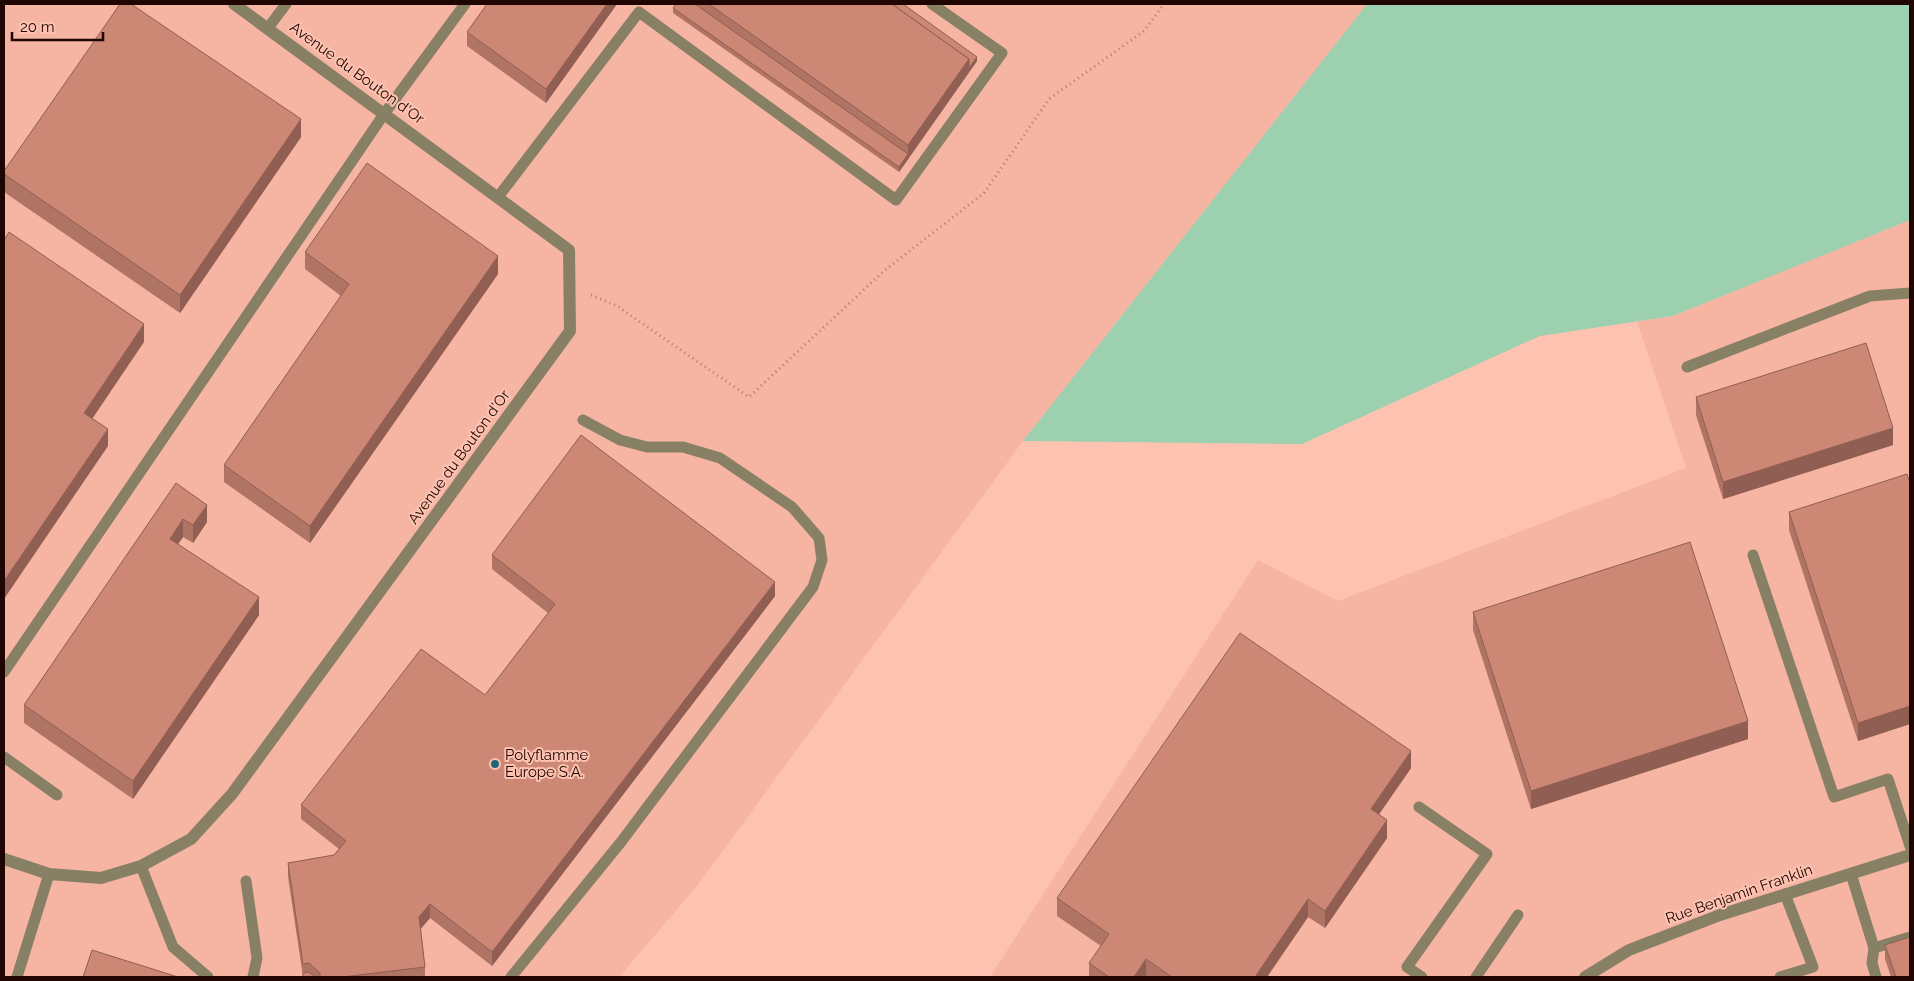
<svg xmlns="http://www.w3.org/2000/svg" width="1914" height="981" font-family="Raleway,sans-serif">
	<rect width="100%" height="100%" fill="#fec2b1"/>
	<g fill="#f6b4a3">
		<path d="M4,4H1367L1023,441L697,886L619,977H4Z"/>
		<path d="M1910,220V977H990L1258,560L1338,601L1686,468L1637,322L1673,316Z"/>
	</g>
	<path fill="#9dd0ae" d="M1367,4H1910V220L1673,316L1540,336L1302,444L1023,441Z"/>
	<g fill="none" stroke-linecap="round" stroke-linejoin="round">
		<path stroke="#ad7e72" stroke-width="3" stroke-dasharray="1 4" stroke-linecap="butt" d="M591,295L617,306L749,397L884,271L984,193L1049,99L1144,31L1164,4"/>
		<g stroke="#878064" stroke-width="11">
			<path d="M268,28L286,4"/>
			<path d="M498,197L639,12L896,200L1002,53L932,4"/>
			<path d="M1687,367L1870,296L1910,293"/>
			<path d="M1753,555L1834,797L1888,779L1910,846"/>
			<path d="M4,672L384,114L465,4"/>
			<path d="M4,757L57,795"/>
			<path d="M1419,807L1487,854L1407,967L1422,977"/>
			<path d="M141,866L173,947L208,977"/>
			<path d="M1851,874L1874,948"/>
			<path d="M246,881L257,958L253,977"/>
			<path d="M17,977L49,874"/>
			<path d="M511,977L621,842L813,587L822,560L819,538L792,507L720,458L683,447H647L620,440L583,420"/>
			<path d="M1476,977L1518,915"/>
			<path d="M1780,977L1813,967L1785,894"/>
			<path d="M1876,977L1872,963L1874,948L1910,937"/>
		</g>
		<g stroke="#878064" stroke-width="12">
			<path d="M4,859L49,874L101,878L141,866L191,839L232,794L570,331L569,250L234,4"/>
			<path d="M1585,977L1629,950L1720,915L1910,855"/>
		</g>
	</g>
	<g fill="#b07465">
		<path d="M487,4H617L546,103L467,46V32Z"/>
		<path d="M676,4H903L977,61L899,172L673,13V8Z"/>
		<path d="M301,137L180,313L4,192V171Z"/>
		<path d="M305,252L498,274L310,543L224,482V465L341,296L305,269Z"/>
		<path d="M1696,397L1893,445L1723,499L1696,415Z"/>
		<path d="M176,483L207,522L193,543L183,537L178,544L259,615L133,799L24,723V705Z"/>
		<path d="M1910,483V724L1858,741L1789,530V512Z"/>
		<path d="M492,555L775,596L492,966L430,918L421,929L425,967V977H303L288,877V863L334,855L339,849L301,819V805L485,695L548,613L492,569Z"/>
		<path d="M1473,612L1748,739L1531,809L1473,630Z"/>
		<path d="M1411,768L1379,814L1387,838L1325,928L1308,917L1267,977H1089V963L1101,946L1057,916V898Z"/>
		<path d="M1885,945L1910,977H1891L1885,959Z"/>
	</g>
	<g fill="#905e52">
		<path d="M607,4H617L546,103V89Z"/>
		<path d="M977,57V61L899,172V167L908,154V145L969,59Z"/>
		<path d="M301,119V137L180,313V295Z"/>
		<path d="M498,256V274L310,543V526Z"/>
		<path d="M144,324V342L84,431V413Z"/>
		<path d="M1893,428V445L1723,499V482Z"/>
		<path d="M108,429V446L4,599V581Z"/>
		<path d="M207,505V522L193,543V525Z"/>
		<path d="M183,519V537L170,556V539Z"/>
		<path d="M775,582V596L492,966V952Z"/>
		<path d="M259,597V615L133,799V781Z"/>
		<path d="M1910,706V724L1858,741V723Z"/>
		<path d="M1748,721V739L1531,809V791Z"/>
		<path d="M1411,751V768L1371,826V809Z"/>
		<path d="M1387,820V838L1325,928V911Z"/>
		<path d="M1308,899V917L1267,977H1255Z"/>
		<path d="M430,904V918L419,930V917Z"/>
		<path d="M1146,959V977H1134Z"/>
	</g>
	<g fill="#cd8775" stroke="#905e52">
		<path d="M120,4H131L301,119L180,295L4,174V171Z"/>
		<path d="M487,4H607L546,89L467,32Z"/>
		<path d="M676,4H695L908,154L899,167L673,8Z"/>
		<path d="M709,4H892L969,59L908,145Z"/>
		<path d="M892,4H903L977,57L969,68V59Z"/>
		<path d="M367,163L498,256L310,526L224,465L349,284L305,252Z"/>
		<path d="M9,232L144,324L84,413L108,429L4,581V240Z"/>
		<path d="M1866,343L1893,428L1723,482L1696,397Z"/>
		<path d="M581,435L775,582L492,952L430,904L419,917L425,967L342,977H320V973L309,963L303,964L288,863L334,855L346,841L301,805L421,649L485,695L555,604L492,555Z"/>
		<path d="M1907,474L1910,483V706L1858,723L1789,512Z"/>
		<path d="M176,483L207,505L193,525L183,519L170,539L259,597L133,781L24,705Z"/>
		<path d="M1690,542L1748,721L1531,791L1473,612Z"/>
		<path d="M1240,633L1411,751L1371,809L1387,820L1325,911L1308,899L1255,977H1172L1146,959L1134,977H1109L1089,963L1109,934L1057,898Z"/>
		<path d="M1910,937V977H1896L1885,945Z"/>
		<path d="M92,950L178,977H83Z"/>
		<path d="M309,972L314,977H303V973Z"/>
	</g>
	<circle fill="#1f6675" stroke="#fec2b1" stroke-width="2" cx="495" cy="764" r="5"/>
	<g text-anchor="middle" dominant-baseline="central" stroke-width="4" stroke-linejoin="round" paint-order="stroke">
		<g font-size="15" fill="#1f0602" stroke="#fec2b1">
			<text transform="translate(357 73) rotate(36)">Avenue du Bouton d'Or</text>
			<text transform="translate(459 457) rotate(-54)">Avenue du Bouton d'Or</text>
			<text transform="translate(1739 894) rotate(-19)">Rue Benjamin Franklin</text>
		</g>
		<g font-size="15" fill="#1f0602" stroke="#fec2b1" text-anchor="start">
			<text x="505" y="755">Polyflamme<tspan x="505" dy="17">Europe S.A.</tspan></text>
		</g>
	</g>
	<rect width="1914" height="981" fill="none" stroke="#1f0602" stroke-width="10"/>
	<path d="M12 32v8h91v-8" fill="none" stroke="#1f0602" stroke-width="2.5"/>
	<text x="20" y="32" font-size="15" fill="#1f0602" stroke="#fec2b1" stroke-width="4" paint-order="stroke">20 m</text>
</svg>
